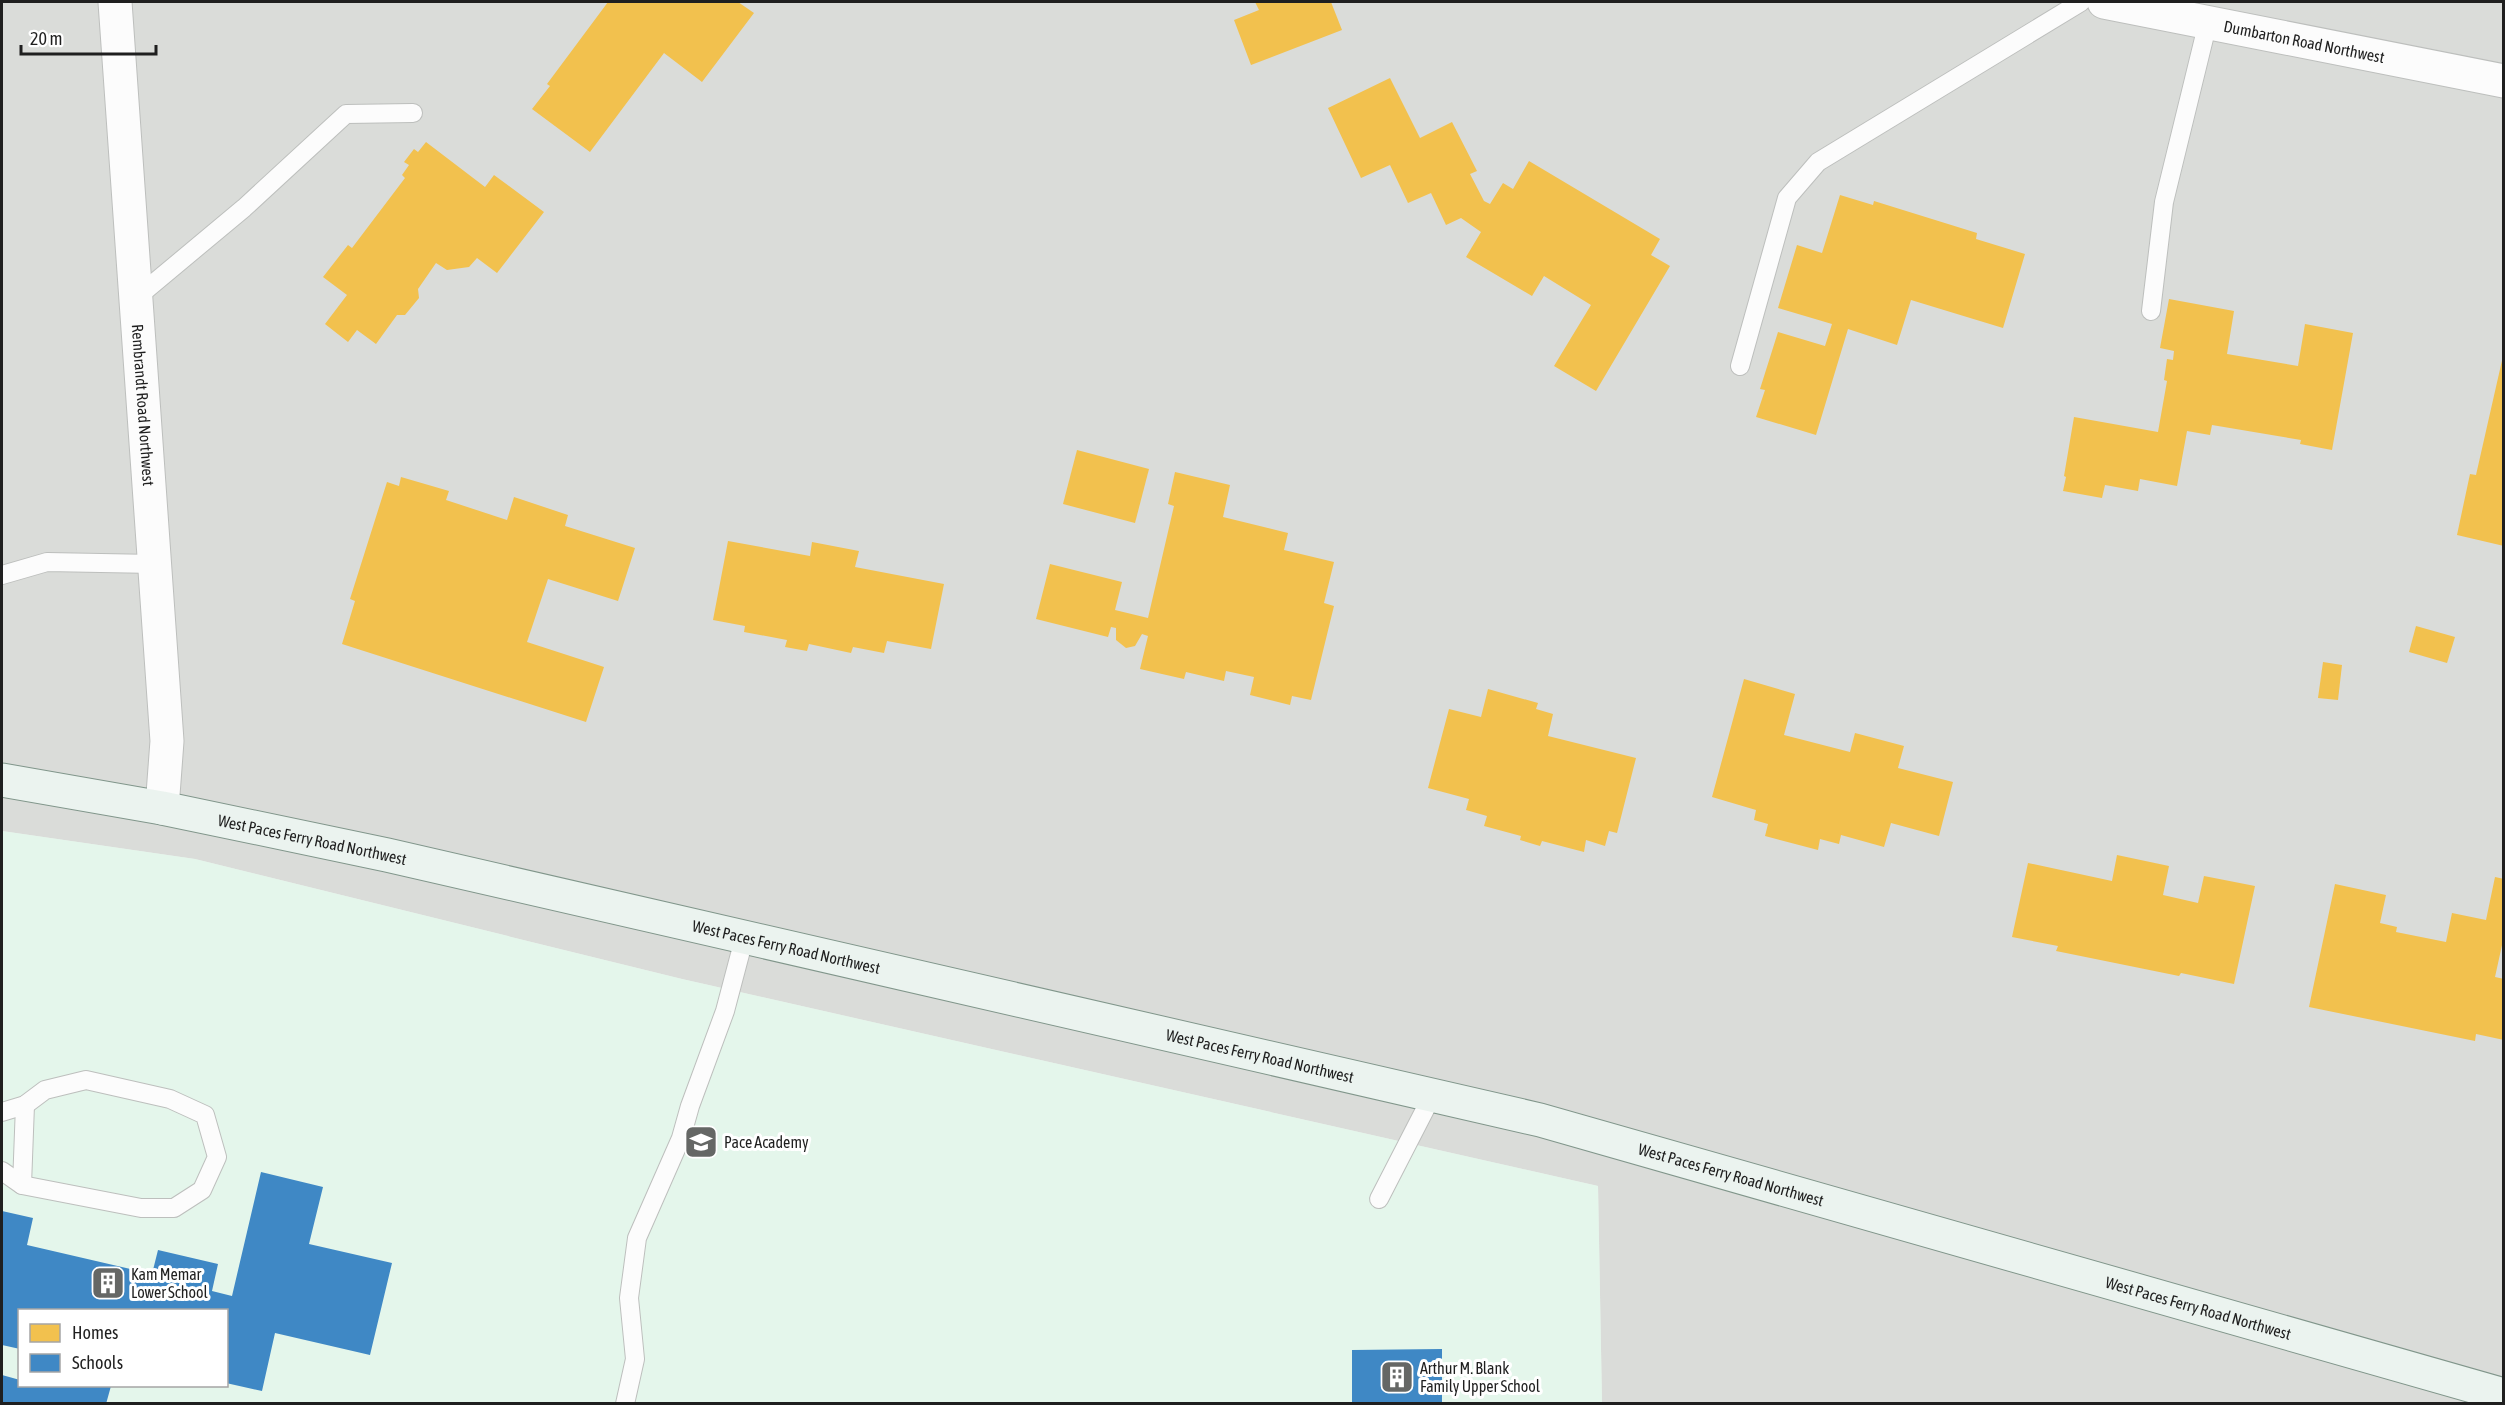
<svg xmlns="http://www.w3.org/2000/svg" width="2505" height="1405" font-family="'Asap Condensed',sans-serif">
	<rect width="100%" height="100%" fill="#e8ede8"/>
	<path fill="#dadcd9" d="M2,2H2503V1403H1602L1598,1186L682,979L195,859L2,831Z"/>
	<path fill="#e4f6eb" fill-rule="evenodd" d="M2,831L195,859L682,979L1598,1186L1602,1403L2,1404ZM20,1310H226V1386H20Z"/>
	<g fill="#f2c14e">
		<path d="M608,2H738L754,13L702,82L664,53L590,152L532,109L550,86L547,84Z"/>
		<path d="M1255,2H1331L1342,30L1251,65L1234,20L1259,10Z"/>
		<path d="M1390,78L1420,138L1452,122L1477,171L1470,174L1484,201L1490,204L1503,183L1513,189L1529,161L1660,239L1651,255L1670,266L1596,391L1554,366L1591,305L1544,276L1532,296L1466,257L1481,232L1461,218L1446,225L1431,193L1408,203L1390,165L1361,178L1328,108Z"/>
		<path d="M426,142L485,187L494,175L544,212L497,273L477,258L469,267L447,270L436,263L418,289L419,298L405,315H397L376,344L357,330L348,342L325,324L347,295L323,277L348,245L352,248L405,178L402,175L409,165L404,162L414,149L418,152Z"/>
		<path d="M1840,195L1873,205L1874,201L1977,233L1976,239L2025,254L2003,328L1911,300L1897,345L1848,329L1816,435L1756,417L1765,390L1760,389L1778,332L1825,346L1832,324L1778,308L1797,245L1822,253Z"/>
		<path d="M2169,299L2234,311L2227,354L2298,366L2305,324L2353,333L2332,450L2300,444L2301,440L2212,425L2210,435L2187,431L2177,486L2140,479L2138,491L2105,485L2102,498L2063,491L2066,477L2064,476L2074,417L2158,432L2167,381L2164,380L2167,359L2173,360L2174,351L2160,348Z"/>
		<path d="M2503,356H2504V546L2457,535L2470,474L2476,475Z"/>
		<path d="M1077,450L1149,469L1135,523L1063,504Z"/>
		<path d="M1175,472L1230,485L1223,517L1288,533L1284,550L1334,562L1324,603L1334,606L1311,700L1292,696L1290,705L1250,695L1254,677L1226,671L1224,681L1186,672L1184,679L1140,669L1148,636L1142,634L1135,646L1126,648L1116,640V628L1111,627L1108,637L1036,619L1050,564L1122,582L1115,610L1148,618L1174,506L1168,504Z"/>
		<path d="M401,477L449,491L446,500L507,520L514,497L568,515L565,526L635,548L618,601L548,579L527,642L604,667L586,722L342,644L355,601L350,599L387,482L399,486Z"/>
		<path d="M728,541L810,556L812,542L859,551L855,567L944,584L931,649L887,641L884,653L853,647L851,653L809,644L807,651L785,647L787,640L744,632L745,626L713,620Z"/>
		<path d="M2416,626L2455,637L2447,663L2409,652Z"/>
		<path d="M2323,662L2342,665L2338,700L2318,698Z"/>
		<path d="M1744,679L1795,694L1784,735L1850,752L1855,733L1904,746L1898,768L1953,782L1939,836L1891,823L1884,847L1841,835L1839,844L1820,839L1818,850L1765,836L1768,824L1754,820L1756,810L1712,797Z"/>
		<path d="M1488,689L1538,703L1536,709L1553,714L1548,736L1636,758L1617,833L1609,831L1605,846L1586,840L1584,852L1542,841L1540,846L1520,840L1521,836L1484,826L1487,816L1466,810L1469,799L1428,788L1449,709L1481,717Z"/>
		<path d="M2117,855L2169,866L2163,895L2198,903L2204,876L2255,886L2234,984L2181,973L2179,976L2056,951L2058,946L2012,937L2028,863L2112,881Z"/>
		<path d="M2495,877L2504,879V936L2495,977L2504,979V1040L2476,1034L2475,1041L2309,1007L2335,884L2386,895L2380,923L2397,927L2396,932L2446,942L2452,913L2486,920Z"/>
	</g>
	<g fill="#3f88c5">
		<path d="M261,1172L323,1187L309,1244L392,1263L370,1355L275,1333L262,1391L226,1383V1310H20V1349L2,1345V1211L33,1218L27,1245L152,1274L158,1250L218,1264L212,1291L232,1296Z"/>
		<path d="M1442,1349V1404H1352V1350Z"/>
		<path d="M2,1375L20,1380V1386H111L106,1404H2Z"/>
	</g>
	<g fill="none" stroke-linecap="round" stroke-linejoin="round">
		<g stroke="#bdbfbd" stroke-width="20">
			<g id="service">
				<path d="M136,298L244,208L346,114L413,113"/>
				<path d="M2151,311L2164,202L2208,22"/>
				<path d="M1740,366L1787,198L1818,162L2081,2"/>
				<path d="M2,575L47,562L155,564"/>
				<path d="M2,1112L25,1105L45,1090L86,1080L170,1099L205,1115L217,1157L202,1190L174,1208H141L22,1185L2,1171"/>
				<path d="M22,1185L25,1105"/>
				<path d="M1379,1199L1432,1096"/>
				<path d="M625,1404L635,1359L629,1298L637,1238L681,1138L690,1106L725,1011L744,939"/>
			</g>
		</g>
		<g stroke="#bdbfbd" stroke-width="35">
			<g id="minor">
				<path id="s1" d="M115,2L167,741L162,808"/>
				<path id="s2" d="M2104,2L2504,81"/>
			</g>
		</g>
		<g stroke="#81968b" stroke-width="35">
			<g id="secondary">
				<path id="s3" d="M2,780L162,808L387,855L1540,1120L2504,1395"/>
			</g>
		</g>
		<use href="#service" stroke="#fcfcfc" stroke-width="18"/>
		<use href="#minor" stroke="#fcfcfc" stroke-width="33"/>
		<use href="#secondary" stroke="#ebf3ef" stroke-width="33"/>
	</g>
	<defs>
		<g id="school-square" transform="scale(1.725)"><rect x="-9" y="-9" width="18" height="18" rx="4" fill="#656765" stroke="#fff"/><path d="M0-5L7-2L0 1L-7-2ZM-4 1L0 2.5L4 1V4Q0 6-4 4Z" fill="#fff"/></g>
		<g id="building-square" transform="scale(1.725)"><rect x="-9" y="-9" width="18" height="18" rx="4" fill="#656765" stroke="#fff"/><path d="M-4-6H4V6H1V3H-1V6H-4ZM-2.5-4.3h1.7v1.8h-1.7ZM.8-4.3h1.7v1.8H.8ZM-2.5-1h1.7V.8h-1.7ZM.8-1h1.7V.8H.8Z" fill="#fff"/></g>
	</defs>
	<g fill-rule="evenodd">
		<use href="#school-square" x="701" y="1142"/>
		<use href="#building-square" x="108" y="1283"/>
		<use href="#building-square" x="1397" y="1377"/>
	</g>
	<g text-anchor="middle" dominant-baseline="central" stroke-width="6" stroke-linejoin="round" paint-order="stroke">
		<g font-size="16" fill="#1f1f1f" stroke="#fff">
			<text stroke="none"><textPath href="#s2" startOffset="204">Dumbarton Road Northwest</textPath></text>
			<text stroke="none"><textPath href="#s1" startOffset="404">Rembrandt Road Northwest</textPath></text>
			<text stroke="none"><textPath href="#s3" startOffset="316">West Paces Ferry Road Northwest</textPath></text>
			<text stroke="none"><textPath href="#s3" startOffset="802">West Paces Ferry Road Northwest</textPath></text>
			<text stroke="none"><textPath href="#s3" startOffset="1288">West Paces Ferry Road Northwest</textPath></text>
			<text stroke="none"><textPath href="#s3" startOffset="1774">West Paces Ferry Road Northwest</textPath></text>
			<text stroke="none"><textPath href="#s3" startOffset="2260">West Paces Ferry Road Northwest</textPath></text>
		</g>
		<g font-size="16" fill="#1f1f1f" stroke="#fff" text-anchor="start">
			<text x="724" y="1142">Pace Academy</text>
			<text x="131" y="1274">Kam Memar<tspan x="131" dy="18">Lower School</tspan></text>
			<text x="1420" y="1368">Arthur M. Blank<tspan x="1420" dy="18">Family Upper School</tspan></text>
		</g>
	</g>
	<rect width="2505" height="1405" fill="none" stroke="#1f1f1f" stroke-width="6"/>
	<rect x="18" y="1309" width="210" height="78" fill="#ffffff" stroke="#a5a5a5" stroke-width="1.5"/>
	<rect x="30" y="1324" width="30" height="18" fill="#f2c14e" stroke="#a5a5a5" stroke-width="1.5"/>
	<text x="72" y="1339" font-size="18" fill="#1f1f1f">Homes</text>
	<rect x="30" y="1354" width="30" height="18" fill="#3f88c5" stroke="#a5a5a5" stroke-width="1.5"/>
	<text x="72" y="1369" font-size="18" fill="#1f1f1f">Schools</text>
	<path d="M21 45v9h135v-9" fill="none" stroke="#1f1f1f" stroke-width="3"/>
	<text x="30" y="45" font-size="18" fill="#1f1f1f" stroke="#ffffff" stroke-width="4.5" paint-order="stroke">20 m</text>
</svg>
